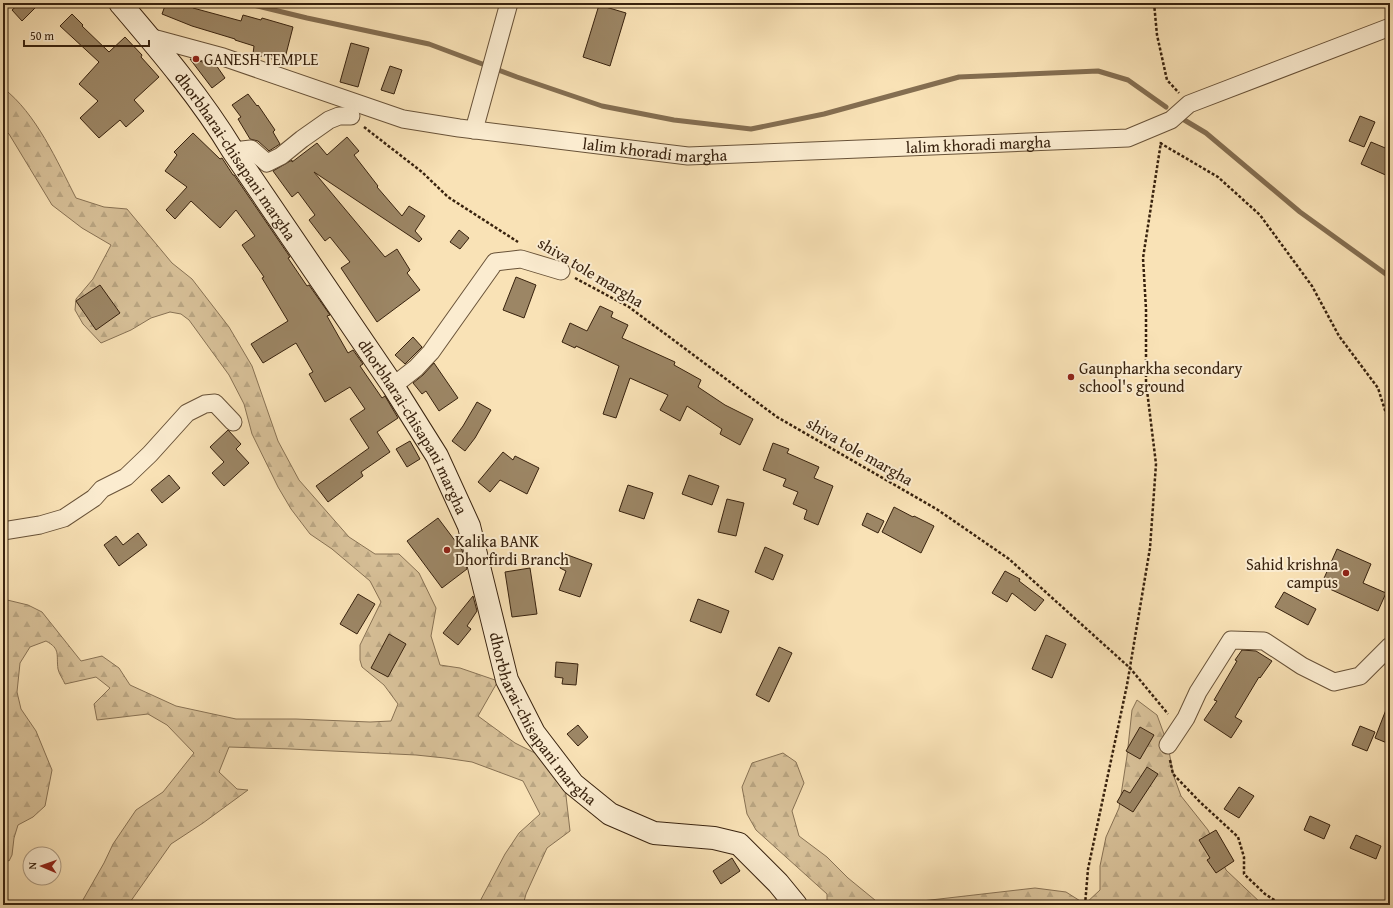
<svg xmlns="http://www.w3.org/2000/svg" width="1393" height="908" font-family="'Gentium Book Plus',serif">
	<defs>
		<pattern id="forest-firs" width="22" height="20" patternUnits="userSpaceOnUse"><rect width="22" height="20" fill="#d8c199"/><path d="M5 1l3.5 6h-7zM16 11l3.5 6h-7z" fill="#baa683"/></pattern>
	</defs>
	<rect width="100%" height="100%" fill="#f9e2b6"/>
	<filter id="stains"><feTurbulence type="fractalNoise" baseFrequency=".005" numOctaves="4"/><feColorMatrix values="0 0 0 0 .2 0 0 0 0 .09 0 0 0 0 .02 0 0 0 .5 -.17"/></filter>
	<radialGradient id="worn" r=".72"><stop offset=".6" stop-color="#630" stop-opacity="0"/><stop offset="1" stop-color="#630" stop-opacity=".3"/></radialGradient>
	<g fill="url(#forest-firs)" stroke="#887254">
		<path d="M3,88C36,113 57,161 76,198L104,207L127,209L172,263L192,279L229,327L252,366L278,441L299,480L349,537L375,554H399L419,573L436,608L431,636L440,665L460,668L498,681L478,716L515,743L551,761L564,778L570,831L547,848L526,894L523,905H478L505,854L519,833L540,814L523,781L472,762L445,758L416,755L290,749L229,747L219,772L237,789L248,790L203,823L171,844L128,905H80L104,863L113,844L136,810L163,792L194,753L167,725L148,714L97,720L94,704L110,688L96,677L65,684C63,679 59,674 58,669C56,655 61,649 46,641L30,647L20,663L17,692L21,709L36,731L52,770L45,806L33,817L18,825L14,838L12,855L9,861L3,858V685L5,673L3,668V599L28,605L42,612L81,661L102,656L119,668L130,685L176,706L236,719H296L370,722L391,721L398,704L384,685L362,667L360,660V645L381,602L370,581L332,549L310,534L291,509L278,487L252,434L244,404L229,375L189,320L181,314L170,312L151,318L131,330L101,343L83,324L75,310L76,299L93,279L111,245L82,228L52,205L9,134L3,128Z"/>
		<path d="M1137,700L1157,715L1168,745L1173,774L1181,796L1208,830L1226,870L1263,905H887L1035,888L1066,892L1085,904L1100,890V866L1106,837L1119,808L1127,756L1132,710Z"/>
		<path d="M783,753L796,762L804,783L792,811L799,836L827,857L848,878L881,905H827V894L756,830L747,814L742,787L752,763Z"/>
	</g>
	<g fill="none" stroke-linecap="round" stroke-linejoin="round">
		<g stroke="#846e51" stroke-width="5">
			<path d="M245,3L307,18L429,44L517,77L602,106L674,120L751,129L824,114L959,77L1098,71L1128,80L1166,107"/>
			<path d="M1181,118L1206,133L1300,212L1390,277"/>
		</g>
	</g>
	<g fill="#9c8665" stroke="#38220e">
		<path d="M20,3H40L22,21L12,10Z"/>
		<path d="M166,3H195L193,8L241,21L243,15L261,20L262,18L293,27L284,62L253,54L254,46L235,40V39L192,26L162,14Z"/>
		<path d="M599,5L626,13L610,66L583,57Z"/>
		<path d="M72,14L83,25L82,26L109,52L125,37L142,55L141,57L159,77L134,100L144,111L126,127L120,120L99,138L80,118L98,101L79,84L99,62L60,26Z"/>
		<path d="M351,43L369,48L358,87L340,82Z"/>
		<path d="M190,59L216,65L225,78L212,88Z"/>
		<path d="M390,66L402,70L394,94L381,90Z"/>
		<path d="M248,94L257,106L258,105L275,130L273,132L280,144L269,151L258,141L250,139L238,119L241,117L232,105Z"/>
		<path d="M1360,116L1375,122L1364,147L1349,141Z"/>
		<path d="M193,133L220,159L222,158L233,175H234L290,257L288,258L307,286L309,285L330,315L327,316L348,353L353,350L363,364L360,366L382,398L385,396L398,418L377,432L390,452L361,472L363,476L328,502L316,486L369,448L350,419L365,409L350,387L325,402L309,374L313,372L296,343L263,363L251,344L288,321L262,278L264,277L242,245L255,236L236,210L220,228L191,201L175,219L166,210L187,187L165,171L177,155L174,152Z"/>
		<path d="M347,137L359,151L354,155L378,186L377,187L402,216L409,206L425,216L415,231L422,239L419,242L314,172L385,257L397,249L410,270L407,273L420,290L377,322L341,268L350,262L330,237L325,241L309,220L315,215L298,192L292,197L273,171L292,160V162L317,143L327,155Z"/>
		<path d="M1371,142L1390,150V177L1361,164Z"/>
		<path d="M459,230L469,238L460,249L450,242Z"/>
		<path d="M516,277L536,285L524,318L503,310Z"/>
		<path d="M100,285L120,313L96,330L76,301Z"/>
		<path d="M600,306L613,312L611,317L628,325L622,338L675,362L674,365L701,380L698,387L725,405L753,419L740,445L720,434L722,429L687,406L680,421L660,410L668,395L630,378L616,418L603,414L619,366L576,346L575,348L562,342L570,323L587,331Z"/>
		<path d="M413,337L422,347L405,364L395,355Z"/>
		<path d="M434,363L458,398L439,411L426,391L422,394L413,383L423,375Z"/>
		<path d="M477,402L491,410L475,438L465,451L452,441L463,426Z"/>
		<path d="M228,430L241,444L236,449L249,463L224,486L212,473L224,462L210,447Z"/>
		<path d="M410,441L420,459L407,467L396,449Z"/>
		<path d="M773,443L789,449L787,453L819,467L814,478L833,486L818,525L804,519L807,510L793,504L798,492L783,486L786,479L763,470Z"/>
		<path d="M503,452L513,460L515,456L539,468L527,494L500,480L490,492L478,482Z"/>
		<path d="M169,475L180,488L162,503L151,490Z"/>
		<path d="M689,475L719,486L712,505L682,494Z"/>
		<path d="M628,485L653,493L644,519L619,511Z"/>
		<path d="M727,499L744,503L736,536L718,532Z"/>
		<path d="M894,507L913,517L914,516L934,526L921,553L882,532Z"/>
		<path d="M867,513L884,521L878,533L862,525Z"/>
		<path d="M438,518L462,550L467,569L442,588L407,541Z"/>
		<path d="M138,533L147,545L119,566L104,545L116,536L123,545Z"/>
		<path d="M765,547L783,555L773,580L755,572Z"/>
		<path d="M1337,549L1371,564L1363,583L1386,593L1378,611L1321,585Z"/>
		<path d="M565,554L592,564L580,597L559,590L566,571L560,568Z"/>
		<path d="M530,568L537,614L512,617L505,572Z"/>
		<path d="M1005,571L1020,579L1019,581L1044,600L1035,611L1012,593L1007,602L992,593Z"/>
		<path d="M1284,592L1316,609L1308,625L1275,607Z"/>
		<path d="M358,594L375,604L357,634L340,624Z"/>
		<path d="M473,596L477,611L467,626L471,629L458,645L443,633Z"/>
		<path d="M698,599L729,611L721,633L690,621Z"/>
		<path d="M389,634L406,644L388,677L371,668Z"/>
		<path d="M1046,635L1066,644L1052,678L1032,669Z"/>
		<path d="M779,647L792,653L769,702L756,695Z"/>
		<path d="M1242,650L1256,651L1272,661L1260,678L1259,677L1235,717L1242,721L1231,738L1204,720L1217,701L1214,700L1237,661L1235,660Z"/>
		<path d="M556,662L578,664L576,685L562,684L563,678L555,677Z"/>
		<path d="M1389,702L1390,703V735L1387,743L1375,738Z"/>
		<path d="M578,725L588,737L578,746L567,734Z"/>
		<path d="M1360,726L1375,732L1367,751L1352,745Z"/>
		<path d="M1140,727L1154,735L1140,759L1126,751Z"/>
		<path d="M1147,767L1158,774L1133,812L1117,802L1124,790L1130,793Z"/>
		<path d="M1239,787L1254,796L1239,818L1224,809Z"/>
		<path d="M1310,816L1330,825L1324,839L1304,830Z"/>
		<path d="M1216,830L1234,861L1216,873L1207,860L1210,858L1199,840Z"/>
		<path d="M1356,835L1381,846L1376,859L1350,848Z"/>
		<path d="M732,858L740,871L721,884L713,871Z"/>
	</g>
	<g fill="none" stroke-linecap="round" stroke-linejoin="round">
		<g stroke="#685238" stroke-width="19">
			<g id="street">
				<path id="s1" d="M149,37L223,57L403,119L459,128L688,156L1128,138L1171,120L1189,104L1390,27"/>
				<path d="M474,130L509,3"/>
				<path d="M233,151L251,149L267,163L281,156L302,139L329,120L339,116H351"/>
				<path d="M393,386L416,368L431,352L495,262L521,259L561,271"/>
				<path d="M3,531L40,525L64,518L94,498L102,489L126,477L150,454L187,413L205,404L215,403L233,422"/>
				<path d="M1168,745L1186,718L1198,692L1231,640L1264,641L1302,666L1334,682L1360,676L1390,646"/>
			</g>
		</g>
		<g stroke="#38220e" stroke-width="24">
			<g id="secondary">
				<path id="s2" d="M120,3C160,50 201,98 233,151L393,386L437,456L469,526L507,680L534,733L573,784L610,814L654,833L714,838L739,844L778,883L796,905"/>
			</g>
		</g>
		<g stroke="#38220e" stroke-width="2.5" stroke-dasharray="3 2" stroke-linecap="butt">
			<path d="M1154,3L1157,35L1167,80L1179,93"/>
			<path d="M364,127L422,172L448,197L518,242"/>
			<path d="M1160,143L1218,177L1260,215L1312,286L1339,336L1378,388L1390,426"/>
			<path d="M575,278L629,307L777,417L938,510L1009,559L1130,668L1168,714"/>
			<path d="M1170,760L1173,774L1200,802L1238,837L1244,857V874L1265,894L1282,905"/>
			<path d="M1085,905L1088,869L1127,685L1150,548L1156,464L1146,382V309L1143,258L1161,142"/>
		</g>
		<use href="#street" stroke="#fbecd0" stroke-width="17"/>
		<use href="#secondary" stroke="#fbecd0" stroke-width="22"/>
	</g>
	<g fill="#8f2418" stroke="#fbecd0" stroke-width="1.5">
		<circle cx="196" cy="59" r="4"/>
		<circle cx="1071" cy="377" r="4"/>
		<circle cx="447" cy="550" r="4"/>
		<circle cx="1346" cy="573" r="4"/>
	</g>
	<g text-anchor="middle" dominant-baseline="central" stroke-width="4" stroke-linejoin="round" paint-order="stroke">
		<g font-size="16" fill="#38220e" stroke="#fbecd0" text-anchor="start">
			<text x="204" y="59">GANESH TEMPLE</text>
			<text x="1079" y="368">Gaunpharkha secondary<tspan x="1079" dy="18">school's ground</tspan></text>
			<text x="455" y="541">Kalika BANK<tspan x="455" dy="18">Dhorfirdi Branch</tspan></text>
			<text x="1338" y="564" text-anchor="end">Sahid krishna<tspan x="1338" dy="18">campus</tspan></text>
		</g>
		<g font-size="16" fill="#38220e" stroke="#fbecd0">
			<text stroke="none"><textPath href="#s1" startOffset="845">lalim khoradi margha</textPath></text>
			<text stroke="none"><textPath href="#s1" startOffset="521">lalim khoradi margha</textPath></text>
			<text stroke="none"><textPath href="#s2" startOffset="192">dhorbharai-chisapani margha</textPath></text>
			<text transform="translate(591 272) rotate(31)">shiva tole margha</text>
			<text stroke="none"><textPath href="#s2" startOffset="516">dhorbharai-chisapani margha</textPath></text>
			<text transform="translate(860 451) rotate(30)">shiva tole margha</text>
			<text stroke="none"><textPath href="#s2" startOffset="840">dhorbharai-chisapani margha</textPath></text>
		</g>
	</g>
	<rect width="1393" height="908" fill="none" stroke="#f9e2b6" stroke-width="16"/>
	<rect x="4" y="4" width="1385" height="900" fill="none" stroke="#38220e" stroke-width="2"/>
	<rect x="8" y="8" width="1377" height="892" fill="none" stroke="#38220e"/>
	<g transform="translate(42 866) rotate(272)"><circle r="19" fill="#fbecd0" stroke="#ad9b82"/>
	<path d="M0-3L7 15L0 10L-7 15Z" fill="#8f2418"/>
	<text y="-6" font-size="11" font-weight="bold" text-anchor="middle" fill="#38220e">N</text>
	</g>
	<path d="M24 40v6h125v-6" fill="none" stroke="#38220e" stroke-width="2"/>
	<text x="30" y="40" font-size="12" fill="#38220e" stroke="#fbecd0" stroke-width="3" paint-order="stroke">50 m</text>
	<rect width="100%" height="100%" filter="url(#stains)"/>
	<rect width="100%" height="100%" fill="url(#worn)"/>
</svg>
